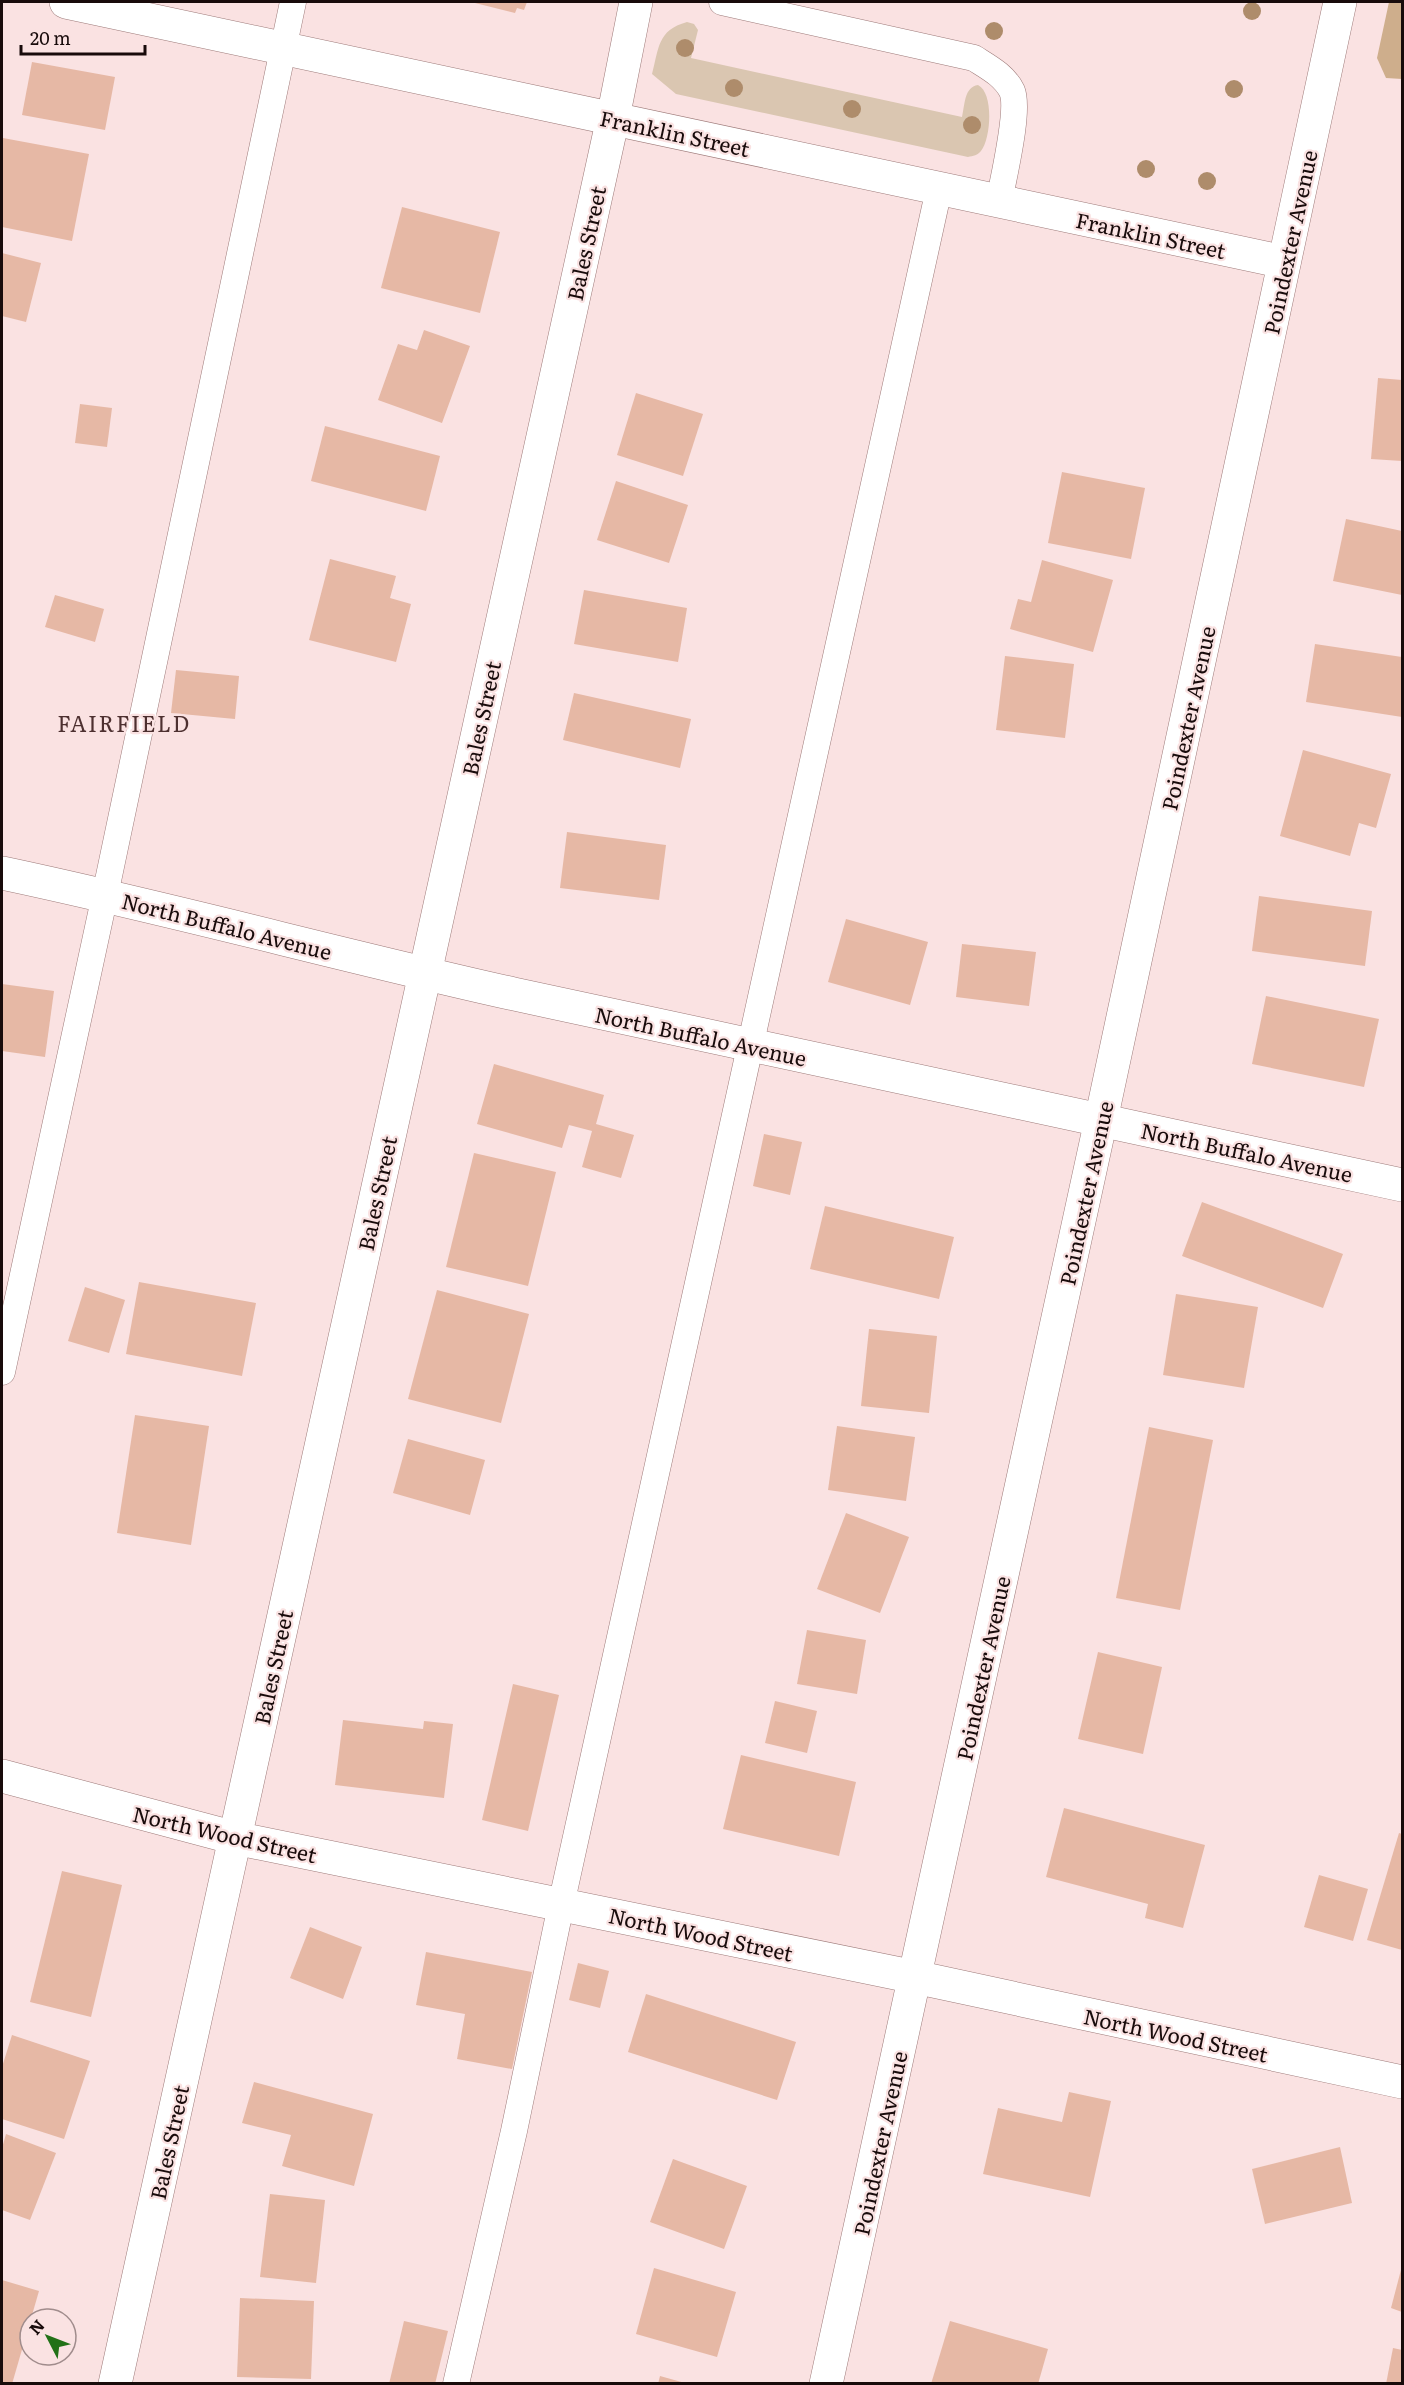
<svg xmlns="http://www.w3.org/2000/svg" width="1404" height="2385" font-family="Literata,serif">
	<rect width="100%" height="100%" fill="#fae2e2"/>
	<path fill="#dac6b1" d="M687,22L694,24L698,30L691,58L962,117C965,105 964,87 978,85C994,93 991,138 981,151C978,155 973,156 968,157L676,94L652,74C659,49 657,30 687,22Z"/>
	<path fill="#ceae8c" d="M1389,2H1402V79L1386,78L1377,58Z"/>
	<g fill="#e6b8a5">
		<path d="M471,2H527L524,10L517,8L515,13Z"/>
		<path d="M32,62L115,77L105,130L22,115Z"/>
		<path d="M3,138L89,154L72,241L2,227Z"/>
		<path d="M402,207L500,232L480,313L381,288Z"/>
		<path d="M2,253L41,263L26,322L2,316Z"/>
		<path d="M424,330L470,346L442,423L378,400L398,344L417,350Z"/>
		<path d="M1378,378L1402,380V461L1371,459Z"/>
		<path d="M636,393L703,414L683,476L617,455Z"/>
		<path d="M80,404L112,408L107,447L75,443Z"/>
		<path d="M325,426L440,456L426,511L311,481Z"/>
		<path d="M1062,472L1145,488L1131,559L1048,543Z"/>
		<path d="M616,481L688,505L669,563L597,540Z"/>
		<path d="M1346,519L1402,531V595L1333,581Z"/>
		<path d="M330,559L396,576L390,598L411,604L396,662L309,640Z"/>
		<path d="M1042,560L1113,580L1093,652L1010,629L1018,599L1031,602Z"/>
		<path d="M584,590L687,608L678,662L574,644Z"/>
		<path d="M55,595L104,609L95,642L45,627Z"/>
		<path d="M1315,644L1402,657V717L1306,702Z"/>
		<path d="M1005,656L1074,664L1065,738L996,730Z"/>
		<path d="M176,670L239,676L235,719L171,713Z"/>
		<path d="M574,693L691,719L680,768L563,740Z"/>
		<path d="M1303,750L1391,774L1376,828L1359,823L1350,856L1280,836Z"/>
		<path d="M567,832L666,845L659,900L560,888Z"/>
		<path d="M1259,896L1372,911L1365,966L1252,951Z"/>
		<path d="M846,919L928,942L910,1005L828,982Z"/>
		<path d="M962,944L1036,952L1029,1006L956,997Z"/>
		<path d="M2,984L54,991L45,1057L2,1051Z"/>
		<path d="M1266,996L1379,1019L1364,1087L1252,1064Z"/>
		<path d="M494,1064L604,1095L596,1124L634,1135L621,1178L582,1167L592,1131L569,1125L562,1148L477,1124Z"/>
		<path d="M764,1134L802,1142L790,1195L753,1186Z"/>
		<path d="M474,1153L556,1172L528,1286L446,1267Z"/>
		<path d="M1202,1202L1343,1254L1323,1308L1182,1256Z"/>
		<path d="M825,1206L954,1237L939,1299L810,1269Z"/>
		<path d="M139,1282L256,1303L242,1376L126,1354Z"/>
		<path d="M85,1287L125,1300L109,1353L68,1341Z"/>
		<path d="M437,1290L529,1314L501,1423L408,1399Z"/>
		<path d="M1176,1294L1258,1307L1244,1388L1163,1375Z"/>
		<path d="M869,1329L937,1336L929,1413L861,1406Z"/>
		<path d="M135,1415L209,1426L191,1545L117,1533Z"/>
		<path d="M837,1426L915,1437L906,1501L828,1490Z"/>
		<path d="M1149,1427L1213,1440L1180,1610L1116,1598Z"/>
		<path d="M408,1439L485,1460L470,1515L393,1493Z"/>
		<path d="M846,1513L909,1537L880,1613L817,1589Z"/>
		<path d="M807,1630L866,1640L857,1694L797,1684Z"/>
		<path d="M1098,1652L1162,1667L1143,1754L1078,1739Z"/>
		<path d="M513,1684L559,1695L528,1831L482,1820Z"/>
		<path d="M775,1701L817,1711L807,1753L765,1743Z"/>
		<path d="M343,1720L423,1729L424,1721L453,1724L444,1798L335,1785Z"/>
		<path d="M741,1755L856,1782L839,1856L723,1829Z"/>
		<path d="M1064,1808L1205,1845L1183,1928L1145,1918L1148,1904L1046,1877Z"/>
		<path d="M1399,1833L1402,1834V1950L1367,1940Z"/>
		<path d="M62,1871L122,1885L91,2017L30,2002Z"/>
		<path d="M1319,1875L1368,1889L1353,1941L1304,1927Z"/>
		<path d="M310,1927L362,1947L343,1999L290,1978Z"/>
		<path d="M426,1952L532,1972L512,2069L457,2059L465,2014L416,2005Z"/>
		<path d="M578,1963L609,1971L600,2008L569,2000Z"/>
		<path d="M646,1994L796,2042L777,2100L628,2052Z"/>
		<path d="M12,2035L90,2061L64,2139L2,2119V2067Z"/>
		<path d="M254,2082L373,2114L354,2186L282,2166L291,2135L242,2123Z"/>
		<path d="M1069,2092L1111,2101L1090,2197L983,2174L998,2108L1062,2122Z"/>
		<path d="M6,2134L56,2153L30,2220L2,2210V2148Z"/>
		<path d="M1340,2147L1352,2203L1265,2224L1252,2169Z"/>
		<path d="M673,2159L747,2186L724,2249L650,2222Z"/>
		<path d="M270,2194L325,2200L316,2283L260,2277Z"/>
		<path d="M1402,2266V2312L1391,2308Z"/>
		<path d="M654,2268L736,2292L717,2357L636,2334Z"/>
		<path d="M2,2280L39,2291L12,2384H2Z"/>
		<path d="M240,2298L314,2301L311,2379L237,2377Z"/>
		<path d="M404,2321L448,2331L435,2384H389Z"/>
		<path d="M950,2321L1048,2349L1038,2384H931Z"/>
		<path d="M1393,2348L1402,2350V2384H1386Z"/>
		<path d="M660,2376L685,2383V2384H658Z"/>
	</g>
	<g fill="none" stroke-linecap="round" stroke-linejoin="round">
		<g stroke="#9d7a79" stroke-width="27">
			<g id="lane">
				<path d="M722,2L974,58C988,67 1004,75 1012,91C1020,110 1003,179 999,202"/>
				<path d="M2,1372L105,895L293,2"/>
				<path d="M456,2384L514,2131L561,1905L939,189"/>
			</g>
		</g>
		<g stroke="#9d7a79" stroke-width="34">
			<g id="street">
				<path d="M66,2L1284,262"/>
				<path d="M2,873C173,909 343,956 514,994C810,1060 1107,1119 1402,1185"/>
				<path d="M2,1776L235,1838L915,1977L1402,2082"/>
				<path d="M115,2384L613,118L636,2"/>
				<path d="M826,2384L1101,1120L1340,2"/>
			</g>
		</g>
		<use href="#lane" stroke="#fff" stroke-width="26"/>
		<use href="#street" stroke="#fff" stroke-width="33"/>
	</g>
	<g fill="#ae8c6b">
		<circle cx="1252" cy="11" r="9"/>
		<circle cx="994" cy="31" r="9"/>
		<circle cx="685" cy="48" r="9"/>
		<circle cx="734" cy="88" r="9"/>
		<circle cx="1234" cy="89" r="9"/>
		<circle cx="852" cy="109" r="9"/>
		<circle cx="972" cy="125" r="9"/>
		<circle cx="1146" cy="169" r="9"/>
		<circle cx="1207" cy="181" r="9"/>
	</g>
	<g text-anchor="middle" dominant-baseline="central" stroke-width="4.5" stroke-linejoin="round" paint-order="stroke">
		<g font-size="21" fill="#180b0b" stroke="#fae2e2">
			<text transform="translate(675 132) rotate(12)">Franklin Street</text>
			<text transform="translate(1151 234) rotate(12)">Franklin Street</text>
			<text transform="translate(1289 242) rotate(-78)">Poindexter Avenue</text>
			<text transform="translate(585 243) rotate(-78)">Bales Street</text>
			<text transform="translate(480 718) rotate(-78)">Bales Street</text>
			<text transform="translate(1187 718) rotate(-78)">Poindexter Avenue</text>
			<text transform="translate(227 925) rotate(14)">North Buffalo Avenue</text>
			<text transform="translate(701 1035) rotate(12)">North Buffalo Avenue</text>
			<text transform="translate(1247 1151) rotate(12)">North Buffalo Avenue</text>
			<text transform="translate(376 1193) rotate(-78)">Bales Street</text>
			<text transform="translate(1085 1193) rotate(-78)">Poindexter Avenue</text>
			<text transform="translate(272 1667) rotate(-78)">Bales Street</text>
			<text transform="translate(982 1668) rotate(-78)">Poindexter Avenue</text>
			<text transform="translate(225 1833) rotate(13)">North Wood Street</text>
			<text transform="translate(701 1933) rotate(12)">North Wood Street</text>
			<text transform="translate(1176 2034) rotate(12)">North Wood Street</text>
			<text transform="translate(168 2142) rotate(-78)">Bales Street</text>
			<text transform="translate(879 2143) rotate(-78)">Poindexter Avenue</text>
		</g>
		<g font-size="22" letter-spacing="1.5" fill="#4d3030" stroke="#fae2e2">
			<text x="124" y="722">FAIRFIELD</text>
		</g>
	</g>
	<rect width="1404" height="2385" fill="none" stroke="#180b0b" stroke-width="6"/>
	<g transform="translate(48 2337) rotate(312)"><circle r="28" fill="#fae2e2" stroke="#a08c8c" stroke-width="1.5"/>
	<path d="M0-4.5L10 22L0 15L-10 22Z" fill="#227117"/>
	<text y="-9" font-size="16" font-weight="bold" text-anchor="middle" fill="#180b0b">N</text>
	</g>
	<path d="M21 45v9h124v-9" fill="none" stroke="#180b0b" stroke-width="3"/>
	<text x="30" y="45" font-size="18" fill="#180b0b" stroke="#fae2e2" stroke-width="4.5" paint-order="stroke">20 m</text>
</svg>
